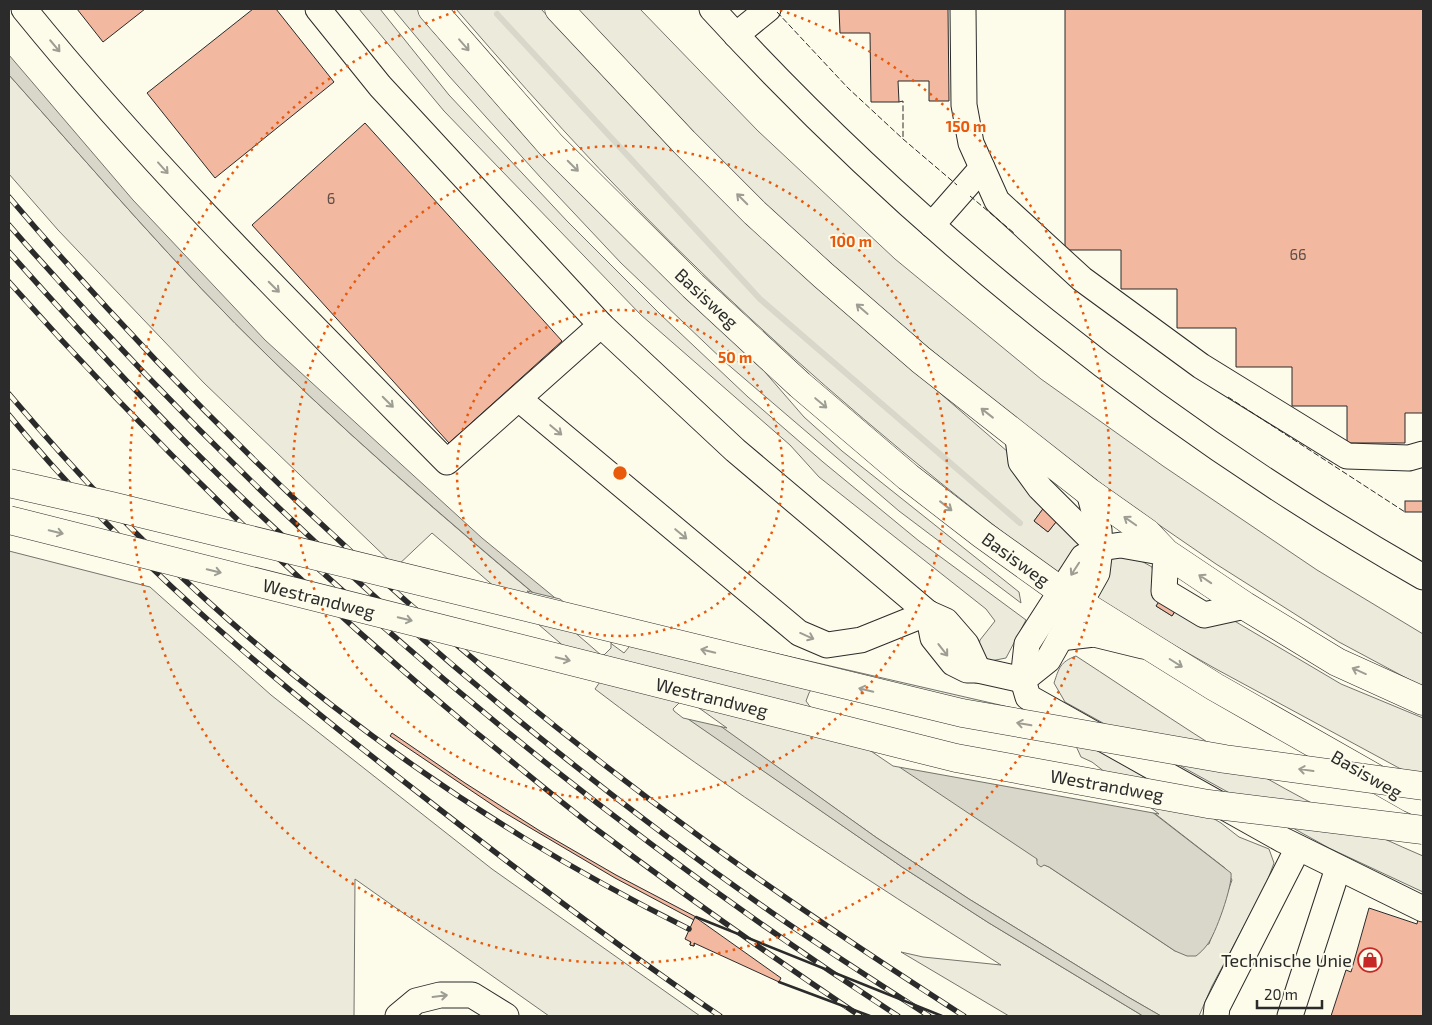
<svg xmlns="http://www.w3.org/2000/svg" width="1432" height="1025" font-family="'Exo 2',sans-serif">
	<rect width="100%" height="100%" fill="#fdfbea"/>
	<g fill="#ecebdb" stroke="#74746e" fill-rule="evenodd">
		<path d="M359,9H380L449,95L567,221L660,314L748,397L823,462L919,541L1026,620L1006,658L975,664L980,640L995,621L986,609L819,477L790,445L641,315L444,111Z"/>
		<path d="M393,9H417L446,43L629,242L764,371L804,417L842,451L1019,592L1021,603L899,511L725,362L621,263L541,178L449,76Z"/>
		<path d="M456,9H541L674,152L785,259L1008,452L1045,506L1034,521L1048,532L1060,517L1084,543L1058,575C952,494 849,410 751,319C646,223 549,117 456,9Z"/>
		<path d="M577,9H640L758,131L895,259L1041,379L1163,466L1317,570L1423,634V687L1339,642L1216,564L1120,498L992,400L890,316L760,200L616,52Z"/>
		<path d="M9,75C94,170 177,268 269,357C375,461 489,556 603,652L609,642L624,653L648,624L1039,714L1221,823L1239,837L1269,849L1274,863L1265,887L1212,986L1199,1016H1161L1128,997L969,899L877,838L684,701L676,710L902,867L989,923L1143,1016H1009L901,952L923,957L1001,965C863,877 726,789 595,689L602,679L432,533L396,567L204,383L58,230L9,174ZM1091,764L1225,868L1232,880L1209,944L1175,951L1049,867L1037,861V859Z"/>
		<path d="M9,551L150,587L271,695L492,869L700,1016H549L355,879L354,1016H9Z"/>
		<path d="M1111,554L1136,558L1152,567L1159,602L1156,606L1172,616L1177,609L1226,616L1341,684L1423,718V781L1216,669L1091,598C1105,582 1111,576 1111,554Z"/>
		<path d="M1076,656C1139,697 1201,740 1266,778C1317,807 1369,833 1423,856V892L1329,848L1065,702L1054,683C1059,668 1060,662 1076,656Z"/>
	</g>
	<g fill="#d8d7c9" stroke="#74746e">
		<path d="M9,55L133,200L265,340L482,538L609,642L603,652C490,556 375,461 269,357C177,268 94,170 9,75Z"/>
		<path d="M684,700L877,838L969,899L1128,997L1161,1016H1143L989,923L902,867L675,710Z"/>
		<path d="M823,716L1079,759L1090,764L1231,873C1233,885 1215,936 1207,945C1204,949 1200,953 1196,956H1187L1175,951L1049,867L1044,865L1041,867L1037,864V859Z"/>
	</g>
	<g fill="#fdfbea" stroke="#74746e">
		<path d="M527,591L560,599L611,640V648L604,655H601Z"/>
		<path d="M817,681L1076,746L1081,757L1092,762L1159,814L893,766L822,718L811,708L806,701L809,693Z"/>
		<path d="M685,698L727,728L683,718L674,711L673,709L683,699Z"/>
	</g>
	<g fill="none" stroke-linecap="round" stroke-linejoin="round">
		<path stroke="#d8d7c9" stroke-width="6" d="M497,14L760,299L1020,523"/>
	</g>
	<g fill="#f2b8a0" stroke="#2b2b2b">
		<path d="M77,9H145L103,42Z"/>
		<path d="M253,9H276L334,82L215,178L147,93Z"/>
		<path d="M839,9H948L949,101H929V81H898L899,102H871L870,33H840Z"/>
		<path d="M1065,9H1423V413H1405V443H1347V406H1292V367H1236V328H1177V289H1121V250H1065Z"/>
		<path d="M365,123L562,341L449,443L252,225Z"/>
		<rect x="1405" y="501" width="18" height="11"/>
		<path d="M1045,506L1060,517L1048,532L1034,521Z"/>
		<path d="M1163,596L1178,606L1172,616L1156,606Z"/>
		<path d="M392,733L465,783L540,831L616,875L698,918L694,946L690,945L694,920L615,878L500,810L390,736Z"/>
		<path d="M1369,908L1417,924L1418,919L1423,920V1016H1331L1346,970L1351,972Z"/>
		<path d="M695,917L781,978L779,982L694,943V946L690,945L691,942L685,939Z"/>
	</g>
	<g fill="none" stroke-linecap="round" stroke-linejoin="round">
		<g stroke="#2b2b2b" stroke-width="27">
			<g id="minor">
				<path d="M24,9C154,169 302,315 447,462L601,325"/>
				<path d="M318,9L380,86L601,325L735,450L928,613L946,621L966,644L978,670"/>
				<path d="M712,9C918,234 1159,426 1423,577"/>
				<path d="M963,9L964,105L971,143L997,201L1082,279L1201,366L1347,456L1409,458L1423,454"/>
				<path d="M736,35L768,9"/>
				<path d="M932,225L982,168"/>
				<path d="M519,399L799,633L827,645L861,640L928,613"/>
				<path d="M1018,438L1021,462L1040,488L1100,548"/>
				<path d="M1245,606L1204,615L1164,591L1166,553L1121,545L1100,548L1083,557L1027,644L1023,680L1028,697L1283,840L1423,909"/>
				<path d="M928,613L933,638L953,663L967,670H978L1023,680"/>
				<path d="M1060,638L1094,634L1143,646"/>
				<path d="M1023,680L1048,660L1097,573L1100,548L1099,530L1089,492"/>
				<path d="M398,1016L416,1001L440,995H472L506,1016"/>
				<path d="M1216,1016L1217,1007L1298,848"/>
				<path d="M1290,1016L1338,868"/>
			</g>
		</g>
		<g stroke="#2b2b2b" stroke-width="29">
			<g id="major">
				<path d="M432,9L551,145L693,286L800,385L908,477L983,535L1061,591L1215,687L1410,798L1423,804"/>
				<path d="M559,9L684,142L755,213L823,275L921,360L1089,492L1147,533L1166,553L1245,606L1337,662L1423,701"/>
			</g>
		</g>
		<use href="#minor" stroke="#fdfbea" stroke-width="25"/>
		<use href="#major" stroke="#fdfbea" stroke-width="28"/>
		<g stroke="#2b2b2b" stroke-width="5.5">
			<g id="rail">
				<path d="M9,197C214,438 451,656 707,842C791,903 877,960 964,1016"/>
				<path d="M9,225C234,483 490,715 771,912C823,948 876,982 929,1016"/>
				<path d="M9,252C81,333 154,413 232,488C437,685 660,862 898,1016"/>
				<path d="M9,282C152,443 308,593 473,730C513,762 552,795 592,826C680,892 769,955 860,1016"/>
				<path d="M9,394C54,447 101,499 151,548C264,658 390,756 524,838C578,871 633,901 689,929"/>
				<path d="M9,415C126,558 266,674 411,787C512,866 614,944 720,1016"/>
			</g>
		</g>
		<use href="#rail" stroke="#fdfbea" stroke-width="4" stroke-dasharray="11" stroke-linecap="butt"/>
		<g stroke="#2b2b2b" stroke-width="29" stroke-linecap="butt">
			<g id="highway-bridge">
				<path d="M9,483L111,506L962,713L1225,759L1423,786"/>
				<path d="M9,520L956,758L1208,804L1423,830"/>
			</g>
		</g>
		<use href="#highway-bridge" stroke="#fdfbea" stroke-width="28"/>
		<g stroke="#2b2b2b" stroke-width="1" stroke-dasharray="6 2.5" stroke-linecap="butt">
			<path d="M777,12L848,88L903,139L957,185"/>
			<path d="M899,102L903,101V139"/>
			<path d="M970,196L1014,233"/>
			<path d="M1228,397L1405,512V511"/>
			<path d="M1423,509V531"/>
		</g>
		<g stroke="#2b2b2b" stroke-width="2.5">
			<path d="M696,917L942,1016"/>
			<path d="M779,982L870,1016"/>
		</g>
	</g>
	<defs><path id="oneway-shaft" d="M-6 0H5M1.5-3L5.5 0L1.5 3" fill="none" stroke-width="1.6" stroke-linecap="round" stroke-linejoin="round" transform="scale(1.25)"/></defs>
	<g stroke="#9e9d94">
		<use href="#oneway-shaft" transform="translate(464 45) rotate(49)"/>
		<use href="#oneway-shaft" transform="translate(55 46) rotate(50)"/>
		<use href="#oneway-shaft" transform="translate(573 166) rotate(45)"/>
		<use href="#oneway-shaft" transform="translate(163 168) rotate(48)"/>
		<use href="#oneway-shaft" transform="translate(742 199) rotate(-135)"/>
		<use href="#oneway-shaft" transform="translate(274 287) rotate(45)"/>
		<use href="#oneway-shaft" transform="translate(862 309) rotate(-139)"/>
		<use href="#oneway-shaft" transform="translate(388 402) rotate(45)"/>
		<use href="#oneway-shaft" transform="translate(821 403) rotate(40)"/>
		<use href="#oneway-shaft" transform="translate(987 413) rotate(-142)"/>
		<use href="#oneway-shaft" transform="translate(556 430) rotate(40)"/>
		<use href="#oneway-shaft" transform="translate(946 506) rotate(38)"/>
		<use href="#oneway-shaft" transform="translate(1130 521) rotate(-145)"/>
		<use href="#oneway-shaft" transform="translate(56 532) rotate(14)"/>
		<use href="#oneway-shaft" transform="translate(681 534) rotate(40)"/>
		<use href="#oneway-shaft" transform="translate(1075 569) rotate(123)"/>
		<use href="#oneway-shaft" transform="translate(214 571) rotate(14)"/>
		<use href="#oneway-shaft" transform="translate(1205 579) rotate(-146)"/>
		<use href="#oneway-shaft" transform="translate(405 619) rotate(14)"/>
		<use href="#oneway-shaft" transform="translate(807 636) rotate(24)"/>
		<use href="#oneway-shaft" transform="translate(943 650) rotate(52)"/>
		<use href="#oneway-shaft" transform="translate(708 651) rotate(-166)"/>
		<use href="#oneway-shaft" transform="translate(563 659) rotate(14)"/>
		<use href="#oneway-shaft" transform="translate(1176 663) rotate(32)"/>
		<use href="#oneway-shaft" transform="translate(1359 671) rotate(-156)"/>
		<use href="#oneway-shaft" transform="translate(866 690) rotate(-166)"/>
		<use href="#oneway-shaft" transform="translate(1024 724) rotate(-170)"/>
		<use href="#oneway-shaft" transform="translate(1306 770) rotate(-172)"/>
		<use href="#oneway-shaft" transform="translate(440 996) rotate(-7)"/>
	</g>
	<g fill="none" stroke="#e8590c" stroke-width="2.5" stroke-dasharray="2.5 5">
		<circle cx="620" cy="473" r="163"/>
		<circle cx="620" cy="473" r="327"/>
		<path d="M780 10A490 490 0 1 1 460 10"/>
	</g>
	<defs>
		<g id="shop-ring" transform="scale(1.25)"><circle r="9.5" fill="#fdfbea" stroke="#c62828" stroke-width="1.5"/><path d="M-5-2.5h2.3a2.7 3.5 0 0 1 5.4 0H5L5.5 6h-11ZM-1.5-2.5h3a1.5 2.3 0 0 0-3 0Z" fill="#c62828"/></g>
	</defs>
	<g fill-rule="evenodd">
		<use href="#shop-ring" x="1370" y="960"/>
	</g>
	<g text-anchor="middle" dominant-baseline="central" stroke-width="4" stroke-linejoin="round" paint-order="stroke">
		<g font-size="15" fill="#5d4e48">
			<text x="331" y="198">6</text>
			<text x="1298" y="254">66</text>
		</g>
		<g font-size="18" fill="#2b2b2b" stroke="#fdfbea">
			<text transform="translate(707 298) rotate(43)">Basisweg</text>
			<text transform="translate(1016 559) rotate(36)">Basisweg</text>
			<text transform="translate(319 598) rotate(14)">Westrandweg</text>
			<text transform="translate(712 697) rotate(14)">Westrandweg</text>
			<text transform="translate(1367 774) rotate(30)">Basisweg</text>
			<text transform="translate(1107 785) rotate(10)">Westrandweg</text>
		</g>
		<g font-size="18" fill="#2b2b2b" stroke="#fdfbea" text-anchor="end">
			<text x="1352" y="960">Technische Unie</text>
		</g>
	</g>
	<circle cx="620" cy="473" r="8" fill="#e8590c" stroke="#fdfbea" stroke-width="2.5"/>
	<g font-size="15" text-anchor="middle" font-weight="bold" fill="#e8590c" stroke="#fdfbea" stroke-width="4" stroke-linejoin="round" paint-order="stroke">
		<text x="966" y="132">150 m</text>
		<text x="851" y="247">100 m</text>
		<text x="735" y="363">50 m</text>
	</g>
	<rect width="1432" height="1025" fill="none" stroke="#2b2b2b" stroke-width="20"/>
	<path d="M1257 1000v8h65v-8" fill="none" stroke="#2b2b2b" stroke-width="2.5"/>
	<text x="1264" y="1000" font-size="15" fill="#2b2b2b" stroke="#fdfbea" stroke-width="4" paint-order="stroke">20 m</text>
</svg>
